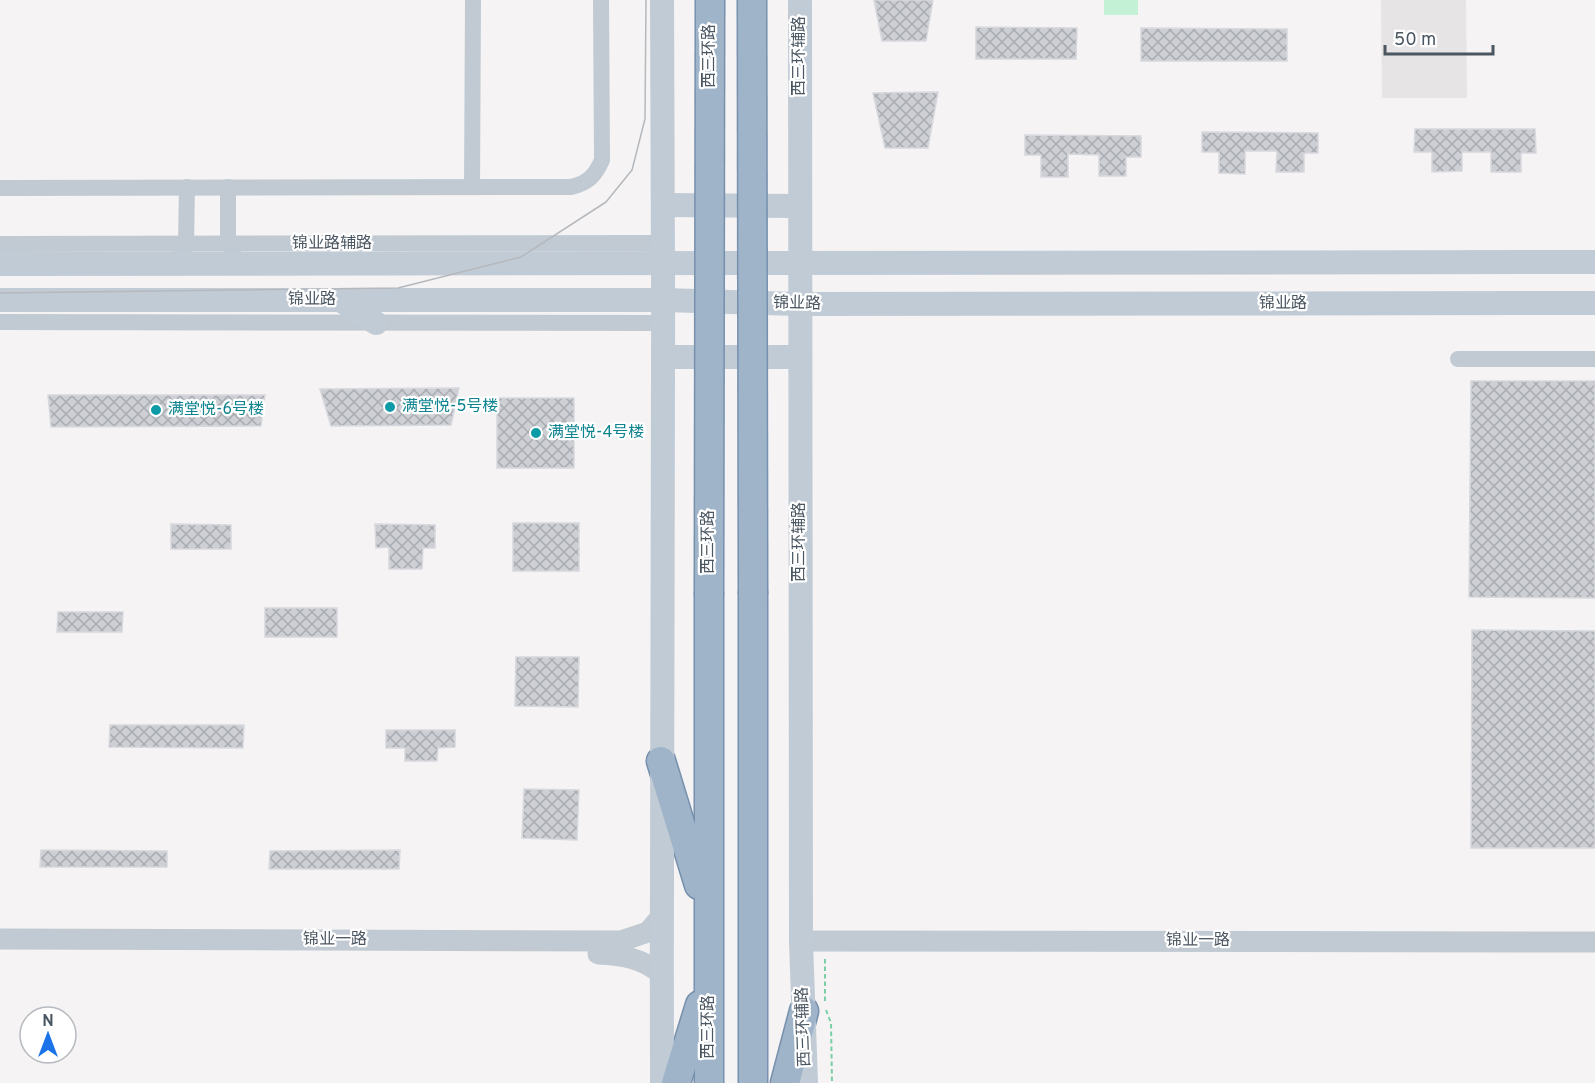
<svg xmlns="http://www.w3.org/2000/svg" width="1595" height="1083" font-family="Overpass,'Noto Sans SC',sans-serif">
	<defs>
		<pattern id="building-cross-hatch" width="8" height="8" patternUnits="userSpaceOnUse" patternTransform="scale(1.5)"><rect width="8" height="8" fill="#cdcfd5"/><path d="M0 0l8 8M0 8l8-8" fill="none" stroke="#a8abb0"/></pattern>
	</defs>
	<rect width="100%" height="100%" fill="#f5f3f3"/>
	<path fill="#e6e4e5" d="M1381,0H1466L1467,98H1382Z"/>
	<rect fill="#c3f1d5" x="1104" y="0" width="34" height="15"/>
	<g fill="url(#building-cross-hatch)" stroke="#d7d9de" stroke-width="1.5">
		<path d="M874,0H933L926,41H882Z"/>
		<path d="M976,27L1077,28L1076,59H976Z"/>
		<path d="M1141,28L1287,29V61H1141Z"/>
		<path d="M938,92L928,148H885L873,93Z"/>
		<path d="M1415,129H1535L1536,153H1521V172H1491V152H1462V171L1432,172V152H1414Z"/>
		<path d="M1202,132L1318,133V153H1304V172H1276L1277,151H1245V174L1219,173V152H1202Z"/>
		<path d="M1025,135L1141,136V157H1126V176H1099V155L1068,154V177H1041V155H1025Z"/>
		<path d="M1471,381H1595V598L1469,597Z"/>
		<path d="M459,388L451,425L331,426L320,389Z"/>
		<path d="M48,395H265L261,426L51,427Z"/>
		<rect x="497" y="398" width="77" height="70"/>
		<rect x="513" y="523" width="66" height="48"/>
		<path d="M171,524L231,525V549H171Z"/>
		<path d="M375,524L435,525V548H423L422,569H389V547L376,548Z"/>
		<rect x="265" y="608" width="72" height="29"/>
		<path d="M58,612H123L122,632H57Z"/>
		<path d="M1472,630L1595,631V848H1471Z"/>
		<path d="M516,657H579L578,707L515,706Z"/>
		<path d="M110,725H244L243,748L109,747Z"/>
		<path d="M386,730H455V747L438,748L437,761H405V748H386Z"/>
		<path d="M524,789L579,790L577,840L522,838Z"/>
		<path d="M41,850L167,851V867H40Z"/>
		<path d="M400,850L399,869H269L270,851Z"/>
	</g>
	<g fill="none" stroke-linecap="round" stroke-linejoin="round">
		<g stroke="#7690ad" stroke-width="31">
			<g id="trunk">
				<path d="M753,594V1083"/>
				<path d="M709,595V1083"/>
				<path d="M661,761L699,885"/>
				<path d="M676,1083L700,1005"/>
				<path d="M785,1083L804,1011"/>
			</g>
		</g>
		<g stroke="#7ad0a6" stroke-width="2" stroke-dasharray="4.5 3" stroke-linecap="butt">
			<path d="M825,959V1004"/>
			<path d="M826,1010L831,1023L832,1083"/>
		</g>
		<g stroke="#c1cad2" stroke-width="16">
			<path d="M228,187V244L233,251"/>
			<path d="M472,187L473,0"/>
			<path d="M0,188L571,187C588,183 595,176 602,160L601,0"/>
			<path d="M0,244L664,243"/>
			<path d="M181,253L186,244L187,187"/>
			<path d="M0,322L664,323"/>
			<path d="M1458,359H1595"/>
		</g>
		<g stroke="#c1cad2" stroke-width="21">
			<path d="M0,939L621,941L648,932L661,917"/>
			<path d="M801,941L1595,942"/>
			<path d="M598,954C622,955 642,958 661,974"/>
		</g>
		<g stroke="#c1cbd6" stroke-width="24">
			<path d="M800,0L801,941L806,1083"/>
			<path d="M664,205L800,206"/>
			<path d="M0,264L1595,262"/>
			<path d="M0,300H664L799,304L1595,303"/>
			<path d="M340,300L376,323"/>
			<path d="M664,357H800"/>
			<path d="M662,1083C661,722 665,361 662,0"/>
		</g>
		<use href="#trunk" stroke="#9fb4c9" stroke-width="28"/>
		<path stroke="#b5b8bd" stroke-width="1.5" d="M0,293L398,288L521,257L606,202L632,170L645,119L646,0"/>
		<g stroke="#7690ad" stroke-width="31" stroke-linecap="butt">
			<g id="trunk-bridge">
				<path d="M752,0L753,594"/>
				<path d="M709,595L710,0"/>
			</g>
		</g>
		<use href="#trunk-bridge" stroke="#9fb4c9" stroke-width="28"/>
	</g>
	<g fill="#0f9aa8" stroke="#fff" stroke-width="2">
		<circle cx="390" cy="407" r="6"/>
		<circle cx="156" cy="410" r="6"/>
		<circle cx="536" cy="433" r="6"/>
	</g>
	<g text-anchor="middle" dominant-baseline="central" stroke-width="4.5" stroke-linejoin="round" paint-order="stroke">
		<g font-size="16" fill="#4a5661" stroke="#fff">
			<text transform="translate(710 56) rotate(-90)">西三环路</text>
			<text transform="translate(800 56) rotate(-90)">西三环辅路</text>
			<text x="332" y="244">锦业路辅路</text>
			<text x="312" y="300">锦业路</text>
			<text transform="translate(797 304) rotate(1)">锦业路</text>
			<text x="1283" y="304">锦业路</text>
			<text transform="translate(709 542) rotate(-90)">西三环路</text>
			<text transform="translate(800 542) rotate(-90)">西三环辅路</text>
			<text x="335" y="940">锦业一路</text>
			<text x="1198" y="941">锦业一路</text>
			<text transform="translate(709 1027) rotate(-90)">西三环路</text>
			<text transform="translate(804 1027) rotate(-92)">西三环辅路</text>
		</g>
		<g font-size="16" fill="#0d838f" stroke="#fff" text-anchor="start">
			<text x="402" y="407">满堂悦-5号楼</text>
			<text x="168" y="410">满堂悦-6号楼</text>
			<text x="548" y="433">满堂悦-4号楼</text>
		</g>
	</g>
	<g transform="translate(48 1035)"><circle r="28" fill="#ffffff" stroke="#b7bbc0" stroke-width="1.5"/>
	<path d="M0-4.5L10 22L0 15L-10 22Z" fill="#1a73e8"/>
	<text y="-9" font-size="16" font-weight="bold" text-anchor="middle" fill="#4a5661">N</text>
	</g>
	<path d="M1385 45v9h108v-9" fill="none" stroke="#4a5661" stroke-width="3"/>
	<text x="1394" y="45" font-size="18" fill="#4a5661" stroke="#ffffff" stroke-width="4.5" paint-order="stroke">50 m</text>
</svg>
